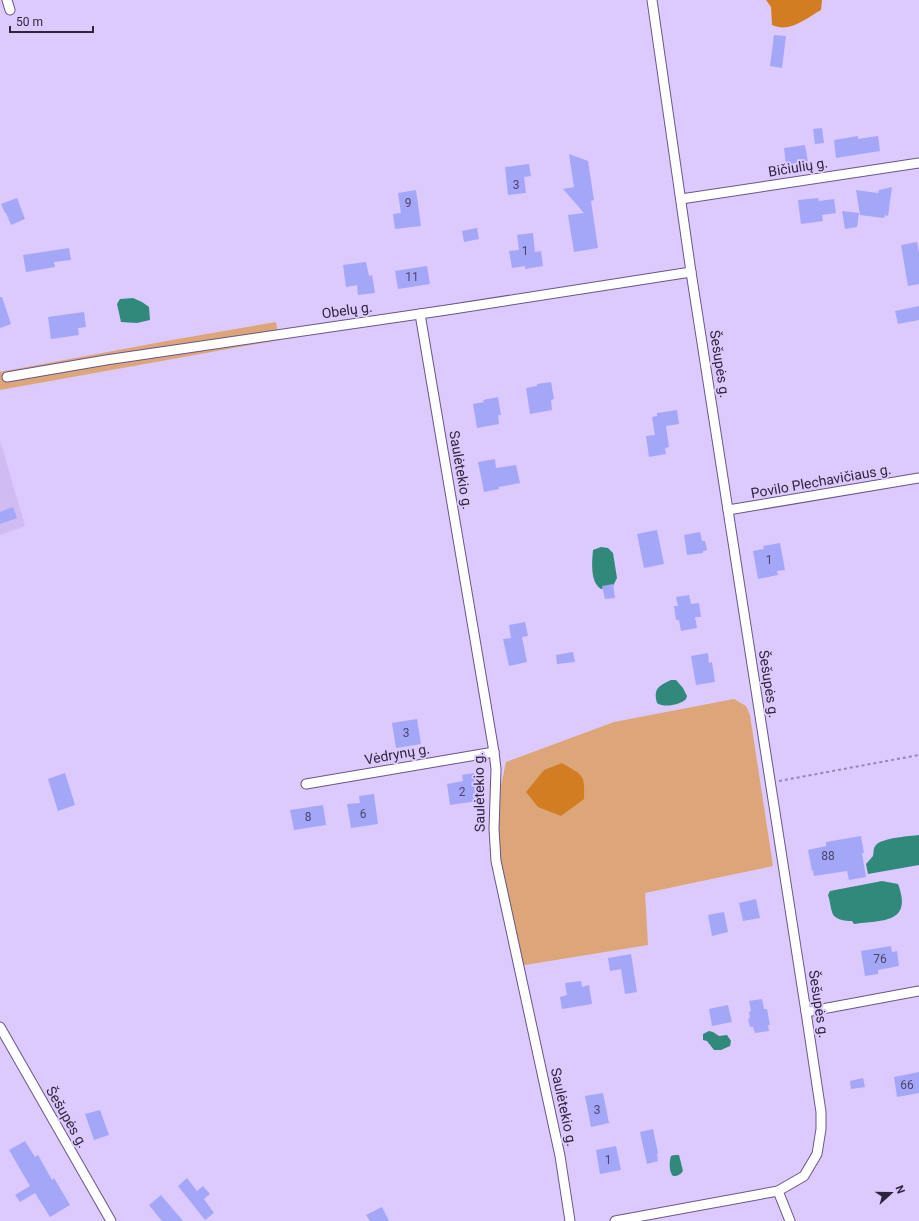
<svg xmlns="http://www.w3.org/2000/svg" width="919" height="1221" font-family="Roboto,sans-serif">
	<rect width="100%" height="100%" fill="#dcc9fd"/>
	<path fill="#d0bbf3" d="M0,440L25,526L0,535Z"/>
	<g fill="#dca678" fill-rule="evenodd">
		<path d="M276,322L279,340L0,390V372L172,340Z"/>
		<path d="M734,699L746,706L750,715L773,866L645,893L648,945L519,966L490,838L506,762L614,722ZM544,770L572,807L561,816Z"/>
	</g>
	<g fill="#d27d22">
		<path d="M766,0H822L821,10C805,19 790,33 772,25L771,7Z"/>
		<path d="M562,763C583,776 585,773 584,799L561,816L538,807L526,792L544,770Z"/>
	</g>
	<g fill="#31897b">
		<path d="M133,298L142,302L149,307L150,320L137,323L121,322L117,304L120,299Z"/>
		<path d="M601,547L608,548L613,553L617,578L613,586L601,589C590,582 592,562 593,550Z"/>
		<path d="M671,680H676L683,688L687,696L686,699C680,705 664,708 657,703C653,688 659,686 671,680Z"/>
		<path d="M919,835V865L868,874L866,864L873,856C874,852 873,848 876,845C882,838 910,836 919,835Z"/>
		<path d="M882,881L898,884C913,924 882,920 854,924L852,921C845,921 834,920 832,912C830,906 830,900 828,895L830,891Z"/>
		<path d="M709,1031L713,1032L719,1036L727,1035L731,1041L730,1046L721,1050H714L707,1041L703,1040V1034Z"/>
		<path d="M674,1155H679L683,1171C680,1175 678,1176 673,1176C669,1172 669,1162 671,1156Z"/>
	</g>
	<g fill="#a4a7f7">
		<path d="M774,35L786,36L782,68L770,66Z"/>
		<path d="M822,128L824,143L815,144L813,129Z"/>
		<path d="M858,136V139L878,136L880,151L836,158L834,140Z"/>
		<path d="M805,145L808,162L786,165L784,148Z"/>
		<path d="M569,154L588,161L594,200L591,201L598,248L574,252L568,215L584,213L563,189L574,187Z"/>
		<path d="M529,164L531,176L524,177L526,193L508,195L505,167Z"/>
		<path d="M892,187L888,216L885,215L884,218L860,215L856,190L878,193L879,190Z"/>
		<path d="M416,190L421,226L395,229L393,214L401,213L398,193Z"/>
		<path d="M17,198L25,219L11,225L6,213H5L1,204Z"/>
		<path d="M818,198L819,201L834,199L836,213L822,215L823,221L801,224L798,200Z"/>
		<path d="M842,211L859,213L857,227L845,229Z"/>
		<path d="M477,228L479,239L464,242L462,231Z"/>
		<path d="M533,233L535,252L541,251L543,266L525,269V266L512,268L509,251L519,250L517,235Z"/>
		<path d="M917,242L919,253V284L908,286L901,245Z"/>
		<path d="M69,248L71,260L54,262L55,267L26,272L23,255Z"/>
		<path d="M366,262L369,276L372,275L375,293L358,295L357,285L346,287L343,265Z"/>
		<path d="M427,266L430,284L398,289L395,271Z"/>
		<path d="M0,297H2L11,324L0,328Z"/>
		<path d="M919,306V320L898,324L895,311Z"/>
		<path d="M84,312L86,327L78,328L79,335L51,339L48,317Z"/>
		<path d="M551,382L554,399L551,400L552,410L530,414L526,388L537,386V384Z"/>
		<path d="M498,397L501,415H498L499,424L477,428L473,404L484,402L483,400Z"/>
		<path d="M677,410L679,424L666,426L669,447L665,448L666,454L649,457L646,436L655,435L652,417L657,416V413Z"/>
		<path d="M495,459L496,468L516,465L520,483L499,487V489L484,492L478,462Z"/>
		<path d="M13,507L17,518L0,524V512Z"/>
		<path d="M657,530L664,564L644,568L637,534Z"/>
		<path d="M700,532L702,541H705L707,550L703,551V553L687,555L684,535Z"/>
		<path d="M780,543L785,570L777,571L778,575L758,579L753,551L764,549L763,546Z"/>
		<path d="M613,584L615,598L605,599L602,586Z"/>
		<path d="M689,595L691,604L699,603L701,617H695L697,628L681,631L679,620H676L674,606H678L676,597Z"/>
		<path d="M525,622L528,636L522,637L527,662L509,666L503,639L511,638L509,625Z"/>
		<path d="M573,652L575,662L557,664L556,655Z"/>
		<path d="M708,653L709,663L712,662L715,682L696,685L691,656Z"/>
		<path d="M417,719L421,744L396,748L392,723Z"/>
		<path d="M65,773L75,805L58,811L48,779Z"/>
		<path d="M474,773L478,801L450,805L447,784L463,781L462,775Z"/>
		<path d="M374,794L378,824L351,828L347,804L360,803L359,796Z"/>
		<path d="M323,805L326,825L294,830L290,810Z"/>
		<path d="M861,836L864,853H862L866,877L849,880L847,871L814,876L813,870L812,871L808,850L826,846V842Z"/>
		<path d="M756,899L760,918L743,921L739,903Z"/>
		<path d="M724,912L728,932L712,936L708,915Z"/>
		<path d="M891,946L892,952L897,951L899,966L878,970V974L865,976L861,951Z"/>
		<path d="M631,954L637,992L625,994L621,969L610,971L608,958Z"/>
		<path d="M581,981L582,987L589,985L592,1004L562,1009L560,997L567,995L565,983Z"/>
		<path d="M762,999L764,1009H767L770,1025H768L769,1031L755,1033L753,1027H750L748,1019L750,1018L749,1012L751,1011L749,1001Z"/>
		<path d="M728,1005L732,1022L712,1026L709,1009Z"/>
		<path d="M919,1072V1093L897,1097L894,1077Z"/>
		<path d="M863,1078L865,1087L851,1089L850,1081Z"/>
		<path d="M603,1093L609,1123L591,1127L585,1096Z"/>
		<path d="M100,1110L109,1135L94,1140L85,1114Z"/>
		<path d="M653,1129L658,1153L657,1154L658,1161L647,1164L640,1132Z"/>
		<path d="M25,1141L35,1157L38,1155L52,1180L54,1178L70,1205L50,1217L35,1193L20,1202L15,1195L30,1186L9,1150Z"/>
		<path d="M616,1146L621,1170L600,1174L596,1150Z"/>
		<path d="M187,1178L197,1191L203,1186L210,1194L204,1199L214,1213L205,1220L178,1186Z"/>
		<path d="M161,1195L183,1221H162L149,1205Z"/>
		<path d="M382,1207L389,1221H370L366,1215Z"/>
	</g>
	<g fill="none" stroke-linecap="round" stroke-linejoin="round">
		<g stroke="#6a548c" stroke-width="11">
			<g id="minor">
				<path d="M7,0L10,10"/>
				<path d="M681,199L919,163"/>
				<path d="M420,314L494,752L496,769L494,829L496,861L560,1156L570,1221"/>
				<path d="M7,377L106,360L447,310L691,272"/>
				<path d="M728,510L919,478"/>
				<path d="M306,784L494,752"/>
				<path d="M806,1012L919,991"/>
				<path d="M0,1027L111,1221"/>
				<path d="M778,1191L790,1221"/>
				<path d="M615,1221L778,1191L804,1176L817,1154L821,1129V1112L806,1012L691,272L652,0"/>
			</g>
		</g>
		<path stroke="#9687af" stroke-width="2" stroke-dasharray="3 3" stroke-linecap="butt" d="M779,781L919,755"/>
		<use href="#minor" stroke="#fff" stroke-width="9"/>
	</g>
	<g text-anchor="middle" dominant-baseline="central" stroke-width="4" stroke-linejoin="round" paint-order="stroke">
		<g font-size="12" fill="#4c466c">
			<text x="516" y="185">3</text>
			<text x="408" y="203">9</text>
			<text x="525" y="251">1</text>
			<text x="412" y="277">11</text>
			<text x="769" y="560">1</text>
			<text x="406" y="733">3</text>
			<text x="462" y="792">2</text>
			<text x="363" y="814">6</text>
			<text x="308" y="817">8</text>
			<text x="828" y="856">88</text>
			<text x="880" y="959">76</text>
			<text x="907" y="1085">66</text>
			<text x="597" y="1110">3</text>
			<text x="608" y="1160">1</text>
		</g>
		<g font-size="14" fill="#2e253d" stroke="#dcc9fd">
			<text transform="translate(798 167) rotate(-9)">Bičiulių g.</text>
			<text transform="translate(347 310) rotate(-8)">Obelų g.</text>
			<text transform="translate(720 364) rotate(81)">Šešupės g.</text>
			<text transform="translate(461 470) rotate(80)">Saulėtekio g.</text>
			<text transform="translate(821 481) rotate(-10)">Povilo Plechavičiaus g.</text>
			<text transform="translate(769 684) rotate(81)">Šešupės g.</text>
			<text transform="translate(397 754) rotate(-10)">Vėdrynų g.</text>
			<text transform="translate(479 792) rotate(-91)">Saulėtekio g.</text>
			<text transform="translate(819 1004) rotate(81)">Šešupės g.</text>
			<text transform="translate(564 1107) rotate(78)">Saulėtekio g.</text>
			<text transform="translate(67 1117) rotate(60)">Šešupės g.</text>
		</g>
	</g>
	<g transform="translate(891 1193) rotate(69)" stroke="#dcc9fd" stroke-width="3" paint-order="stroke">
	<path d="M0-3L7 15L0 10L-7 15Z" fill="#2e253d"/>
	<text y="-6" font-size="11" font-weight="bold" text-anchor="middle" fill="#2e253d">N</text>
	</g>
	<path d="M10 26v6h83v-6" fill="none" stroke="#2e253d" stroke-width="2"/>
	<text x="16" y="26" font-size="12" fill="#2e253d" stroke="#dcc9fd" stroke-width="3" paint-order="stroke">50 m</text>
</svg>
